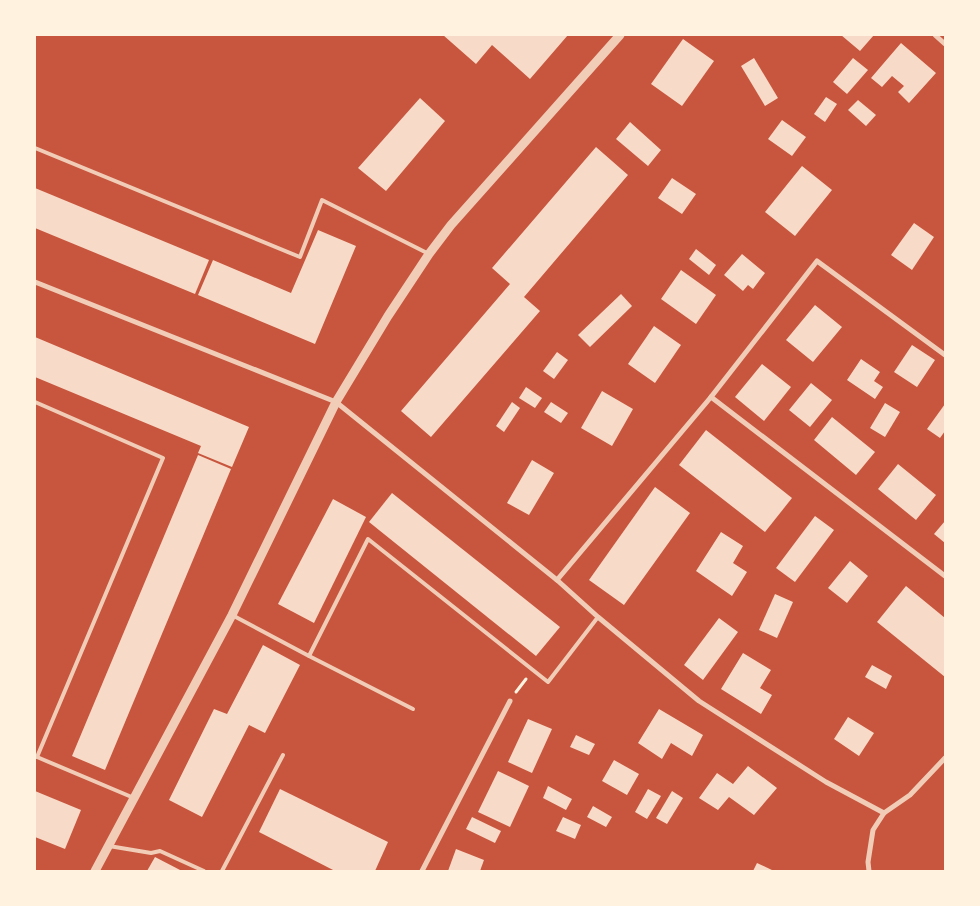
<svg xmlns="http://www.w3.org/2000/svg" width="980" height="906" font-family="'DM Sans',sans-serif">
	<rect width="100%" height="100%" fill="#c8553d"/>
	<g fill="#f7dbc8">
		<path d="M443,35H568L530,79L492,45L476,64Z"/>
		<path d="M841,35H874L860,51Z"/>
		<path d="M683,39L714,61L682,106L651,84Z"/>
		<path d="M901,43L936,73L909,103L898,92L904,86L892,76L882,87L871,78Z"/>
		<path d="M754,58L778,98L765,106L741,66Z"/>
		<path d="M853,58L868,70L847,94L833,82Z"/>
		<path d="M826,97L837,104L825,122L814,114Z"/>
		<path d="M420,98L445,121L386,191L358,168Z"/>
		<path d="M858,100L876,115L866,126L848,110Z"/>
		<path d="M782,120L806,137L792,156L768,139Z"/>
		<path d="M630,122L661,150L648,166L616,139Z"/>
		<path d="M596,147L628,175L524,297L540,311L431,437L401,411L510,284L492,268Z"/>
		<path d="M802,166L832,190L795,236L765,212Z"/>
		<path d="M672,178L696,194L682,214L658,198Z"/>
		<path d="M35,188L209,260L195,294L35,228Z"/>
		<path d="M914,223L934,237L912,270L891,255Z"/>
		<path d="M318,230L356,246L315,344L198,295L213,260L291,293Z"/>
		<path d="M696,249L716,265L709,275L689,259Z"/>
		<path d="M742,254L765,273L753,289L748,285L743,291L724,275Z"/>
		<path d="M681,270L716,295L696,324L661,299Z"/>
		<path d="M621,294L632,306L590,347L578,335Z"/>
		<path d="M815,305L842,327L813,362L786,340Z"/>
		<path d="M654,326L681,345L655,383L628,364Z"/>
		<path d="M35,337L249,427L232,467L198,453L201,446L35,377Z"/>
		<path d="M912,345L935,360L917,387L894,372Z"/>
		<path d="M557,352L568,360L554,379L543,371Z"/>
		<path d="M861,359L880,372L874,381L883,387L875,399L847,380Z"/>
		<path d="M762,364L791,387L764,421L735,397Z"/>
		<path d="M811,383L832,400L810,427L789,410Z"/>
		<path d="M526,387L542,398L535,408L519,398Z"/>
		<path d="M602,391L633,409L612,446L581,428Z"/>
		<path d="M512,402L520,408L504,432L496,426Z"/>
		<path d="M551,402L568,413L561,423L544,412Z"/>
		<path d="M885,403L900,412L885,437L870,428Z"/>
		<path d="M945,404V431L940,438L927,429Z"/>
		<path d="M832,417L875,452L856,475L814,440Z"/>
		<path d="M706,430L792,498L765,532L679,465Z"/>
		<path d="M198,455L231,469L105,770L72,756Z"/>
		<path d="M532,460L554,473L529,515L507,503Z"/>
		<path d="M898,464L936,495L916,520L878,489Z"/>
		<path d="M655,487L690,513L624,605L589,580Z"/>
		<path d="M392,493L560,627L536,656L369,522Z"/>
		<path d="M333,499L366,517L314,623L278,604Z"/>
		<path d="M815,516L834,530L795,582L776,568Z"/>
		<path d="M945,521V543L934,534Z"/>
		<path d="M721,532L743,546L733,563L747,572L732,596L696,571Z"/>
		<path d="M850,561L868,576L847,603L828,588Z"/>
		<path d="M906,586L945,618V677L877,622Z"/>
		<path d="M775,594L793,602L777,638L759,630Z"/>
		<path d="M719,618L738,632L703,680L684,665Z"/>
		<path d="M263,645L300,665L265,733L249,725L202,817L169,800L214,709L227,714Z"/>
		<path d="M743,653L771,670L760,688L772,695L761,714L721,689Z"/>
		<path d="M872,665L892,676L886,689L865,677Z"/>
		<path d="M659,709L703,735L692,756L671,743L662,759L638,743Z"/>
		<path d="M848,717L874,733L859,756L834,739Z"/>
		<path d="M528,719L552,729L532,773L508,762Z"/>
		<path d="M576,735L595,744L589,755L570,747Z"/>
		<path d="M614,760L639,774L627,795L602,781Z"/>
		<path d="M748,766L777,788L754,815L729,797L718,810L699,798L717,773L733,784Z"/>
		<path d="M498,771L529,786L510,827L478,812Z"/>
		<path d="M548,786L572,799L566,810L543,798Z"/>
		<path d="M280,789L388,842L375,871H335L259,832Z"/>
		<path d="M648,789L661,796L647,819L635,812Z"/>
		<path d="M35,791L81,810L65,849L35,837Z"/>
		<path d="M672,791L683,798L667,824L656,818Z"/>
		<path d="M593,806L612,817L606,827L587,817Z"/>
		<path d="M472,817L501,831L495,843L466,829Z"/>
		<path d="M563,817L581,825L575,839L556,831Z"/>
		<path d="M456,849L484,860L480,871H448Z"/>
		<path d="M155,857L182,871H147Z"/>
		<path d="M757,863L774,871H753Z"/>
	</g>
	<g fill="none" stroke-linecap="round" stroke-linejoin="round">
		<path stroke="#fff3e0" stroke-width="3" d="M516,692L526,679"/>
		<g stroke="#f1ccb7" stroke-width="4">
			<path d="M35,148L300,257L322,200L429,254"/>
			<path d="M35,402L163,458L37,757"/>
			<path d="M232,615L309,656L368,539L548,682L598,617"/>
			<path d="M309,656L413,709"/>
			<path d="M37,757L134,798"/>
			<path d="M109,846L151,853L160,851L204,871"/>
			<path d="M222,871L283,755"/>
		</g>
		<g stroke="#f1ccb7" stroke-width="5">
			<path d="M935,35L945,44"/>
			<path d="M35,282L336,402L557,580L598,617L699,701L826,782L884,813"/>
			<path d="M711,397L945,576"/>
			<path d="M557,580L711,397L817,261L945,355"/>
			<path d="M422,871L510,701"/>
			<path d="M869,871L868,862L873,830L884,813L910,795L945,758"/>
		</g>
		<path stroke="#f1ccb7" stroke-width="9" d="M95,871L232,615L336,402L388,316L429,254L451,225L620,35"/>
	</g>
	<rect width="980" height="906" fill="none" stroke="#fff3e0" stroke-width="72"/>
</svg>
